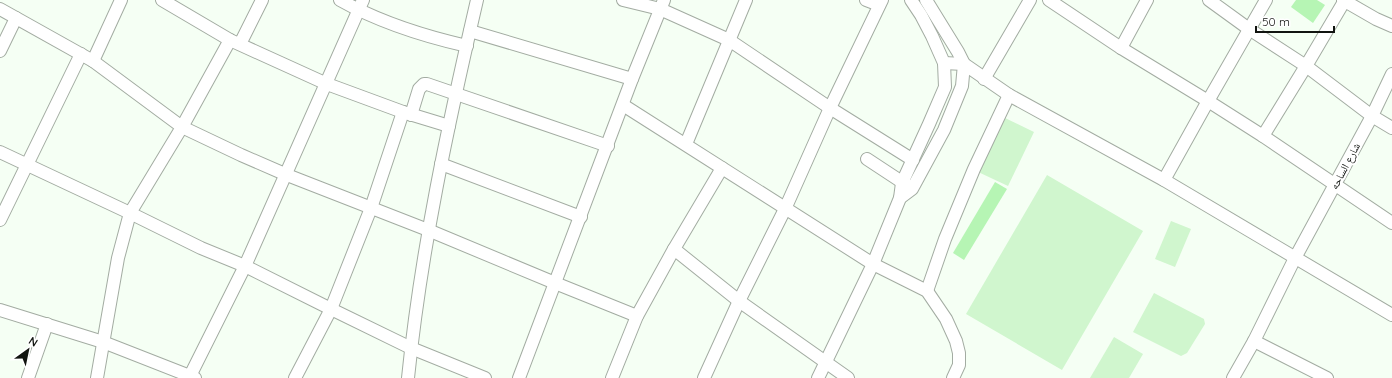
<svg xmlns="http://www.w3.org/2000/svg" width="1392" height="378" font-family="Quicksand,'Noto Naskh Arabic',sans-serif">
	<rect width="100%" height="100%" fill="#f5fff4"/>
	<g fill="#d0f6ce">
		<path d="M1003,117L1034,132L1008,186L976,171Z"/>
		<path d="M1047,175L1143,231L1062,370L966,314Z"/>
		<path d="M1171,221L1191,229L1175,267L1155,259Z"/>
		<path d="M1154,293L1204,319L1205,324L1187,353L1181,356L1133,332Z"/>
		<path d="M1114,337L1143,354L1129,378H1090Z"/>
	</g>
	<g fill="#b6f5b4">
		<path d="M1296,0H1317L1325,5L1313,23L1291,7Z"/>
		<path d="M995,182L1007,189L964,260L953,253Z"/>
	</g>
	<g fill="none" stroke-linecap="round" stroke-linejoin="round">
		<g stroke="#a3aca2" stroke-width="14">
			<g id="minor">
				<path d="M162,0L230,40L327,84L403,112L449,126"/>
				<path d="M340,0C379,22 423,36 467,46"/>
				<path d="M623,0L660,9L729,40L830,108L913,160"/>
				<path d="M866,0L879,5"/>
				<path d="M1049,0L1121,48L1208,101L1263,136L1392,223"/>
				<path d="M1209,0L1249,29L1306,66L1372,116L1392,128"/>
				<path d="M1343,0L1376,19L1392,26"/>
				<path d="M0,9L93,61L182,127L241,155L287,175L428,230L555,283L637,316"/>
				<path d="M470,31L632,79"/>
				<path d="M240,44L262,0"/>
				<path d="M1121,48L1147,0"/>
				<path d="M0,51L16,18"/>
				<path d="M93,61L121,0"/>
				<path d="M944,63L964,64L1009,95L1164,180L1392,315"/>
				<path d="M984,79L1030,0"/>
				<path d="M623,105L873,264L927,291L946,319L956,341L959,353V365L953,378"/>
				<path d="M411,115L419,89L424,84H427L608,146"/>
				<path d="M1263,136L1306,66L1345,0"/>
				<path d="M686,144L746,0"/>
				<path d="M0,152L130,213L201,248L245,266L331,309L411,348L485,378"/>
				<path d="M867,159L908,186"/>
				<path d="M441,164L581,217"/>
				<path d="M1164,180L1208,101L1266,0"/>
				<path d="M900,198L912,189L944,130L962,86L964,64L958,52L926,0"/>
				<path d="M0,220L81,54"/>
				<path d="M674,249L739,301L848,378"/>
				<path d="M927,291L945,239L974,169L1009,95"/>
				<path d="M0,310L103,342L195,378"/>
				<path d="M1254,341L1327,378"/>
				<path d="M190,376L245,266L363,0"/>
				<path d="M28,378L47,324"/>
				<path d="M97,378L118,258L130,213L182,127L230,40"/>
				<path d="M295,378L331,309L371,208L403,112"/>
				<path d="M408,378C421,250 448,125 477,0"/>
				<path d="M519,378L632,79L664,0"/>
				<path d="M612,378L637,316L674,249L722,168"/>
				<path d="M704,378L739,301L785,209L830,108L882,0"/>
				<path d="M818,378L873,264L900,198L902,183L929,124L945,87L944,63L932,36L921,15L911,0"/>
				<path d="M1233,378L1254,341L1295,258L1372,116L1392,74"/>
			</g>
		</g>
		<use href="#minor" stroke="#fff" stroke-width="12"/>
	</g>
	<g text-anchor="middle" dominant-baseline="central" stroke-width="4" stroke-linejoin="round" paint-order="stroke">
		<g font-size="11" fill="#111410" stroke="#fff">
			<text transform="translate(1345 166) rotate(-62)">شارع الساحه</text>
		</g>
	</g>
	<g transform="translate(28 350) rotate(33)" stroke="#ffffff" stroke-width="3" paint-order="stroke">
	<path d="M0-3L7 15L0 10L-7 15Z" fill="#111410"/>
	<text y="-6" font-size="11" font-weight="bold" text-anchor="middle" fill="#111410">N</text>
	</g>
	<path d="M1256 26v6h78v-6" fill="none" stroke="#111410" stroke-width="2"/>
	<text x="1262" y="26" font-size="12" fill="#111410" stroke="#ffffff" stroke-width="3" paint-order="stroke">50 m</text>
</svg>
